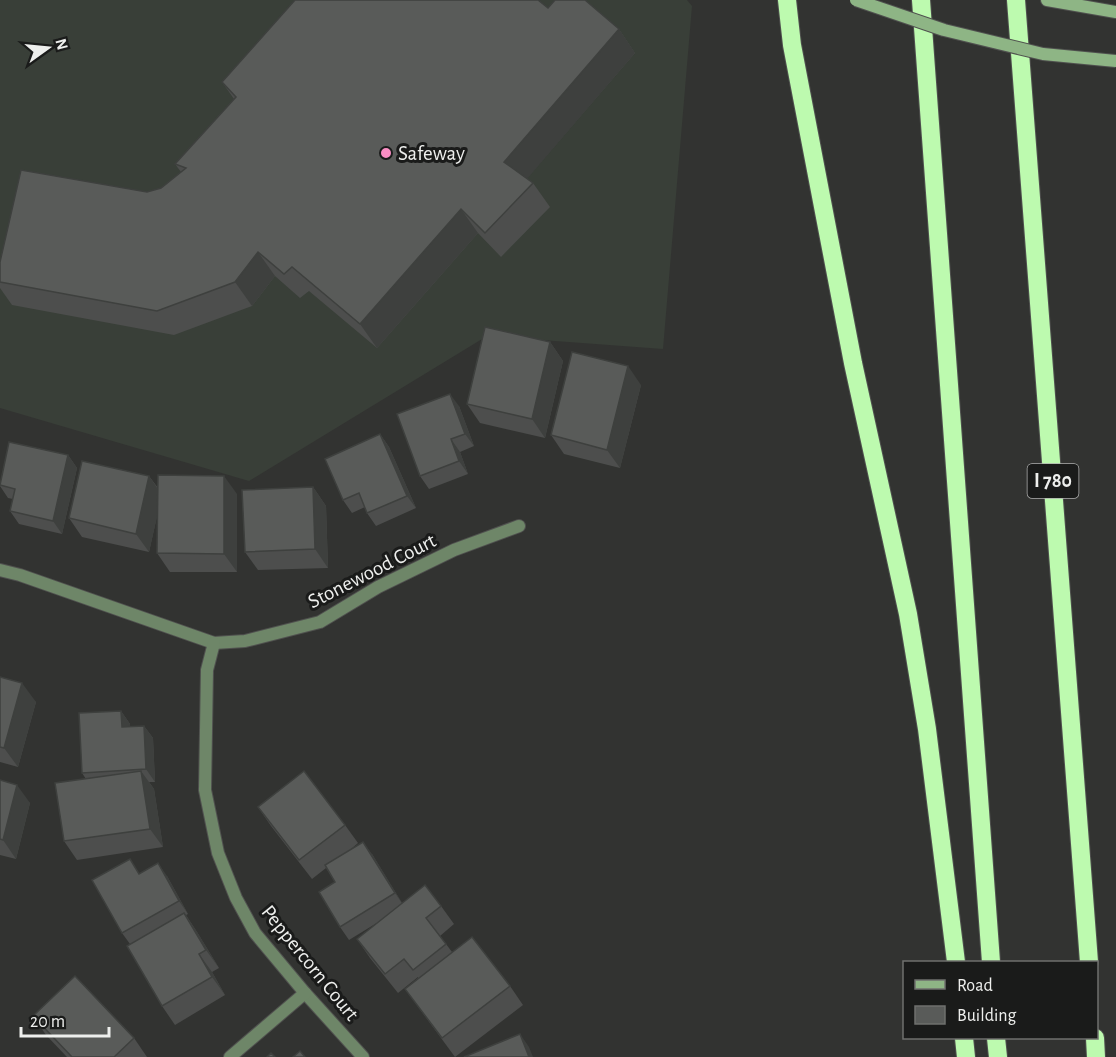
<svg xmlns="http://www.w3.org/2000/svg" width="1116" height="1057" font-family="'Alegreya Sans',sans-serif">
	<rect width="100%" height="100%" fill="#323331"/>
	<path fill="#393f38" d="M0,0H687L692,6L663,349L487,336L249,481L0,408Z"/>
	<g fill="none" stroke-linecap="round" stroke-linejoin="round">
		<g stroke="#50514f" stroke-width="14">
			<g id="street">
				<path d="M0,570L20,575L214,643L245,641L320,622L378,587L454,550L519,526"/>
				<path d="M214,643L207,670L205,790L218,853L236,898L255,933L305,993L363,1057"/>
				<path d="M230,1057L305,993"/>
			</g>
		</g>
		<g stroke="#50514f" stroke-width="14">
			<path id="secondary" d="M1047,0L1116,12"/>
		</g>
		<g stroke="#50514f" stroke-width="20">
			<g id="highway">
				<path d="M787,0L792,45L853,363L908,614L927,729L956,962"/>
				<path d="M921,0L991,962"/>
				<path d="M1016,0L1089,962"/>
				<path d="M964,1038L966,1057"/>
				<path d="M996,1038L998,1057"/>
				<path d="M1095,1038L1096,1057"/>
			</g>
		</g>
		<use href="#street" stroke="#6e8668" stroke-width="12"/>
		<use href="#secondary" stroke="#8eb585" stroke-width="12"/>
		<use href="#highway" stroke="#bdfaaf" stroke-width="18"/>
		<g stroke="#50514f" stroke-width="14" stroke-linecap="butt">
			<path id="secondary-bridge" d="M856,0L944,30L1043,54L1116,61"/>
		</g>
		<use href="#secondary-bridge" stroke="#8eb585" stroke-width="12"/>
	</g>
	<g fill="#4d4e4d">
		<path d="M548,8L619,29L635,53L527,178L533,183L550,207L501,257L478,233L377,348L309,291L300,298L275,276L252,306L174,335L12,305L0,288V262L147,192L161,188L181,172L175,164L234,99L222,82Z"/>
		<path d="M550,342L563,361L545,438L480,423L467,404Z"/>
		<path d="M641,385L620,468L564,454L551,435Z"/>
		<path d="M459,406L474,446L460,452L468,474L429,489L420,476Z"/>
		<path d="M380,434L389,447L416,508L376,526L367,513L365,507L352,513L343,500Z"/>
		<path d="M68,455L77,468L62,534L19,524L10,511L13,499L8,498L0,486V482Z"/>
		<path d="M149,476L158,488L237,494V572H170L157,553V516L149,552L82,537L69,518Z"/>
		<path d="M313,487L326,506L328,568L258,570L245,552Z"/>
		<path d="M0,677L36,702L18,767L0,762Z"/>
		<path d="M121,711L130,724V726H144L153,738L155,782H149L154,789L163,847L77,860L64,841L86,779L82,773Z"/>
		<path d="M0,780L30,803L16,859L0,855Z"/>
		<path d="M258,807L345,825L358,843L350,850L372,854L402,903L441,906L454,924L440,936L452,952L510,986L523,1005L455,1057L405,989L418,978V977L398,993L370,958L357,939L380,921L349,940L340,927L335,882L326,868L312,879L271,826Z"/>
		<path d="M140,873L167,876L188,914L186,915L197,932L219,968L212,972L225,995L175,1025L162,1006L130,944L122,933Z"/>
		<path d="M33,1016L134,1038L147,1057H67L46,1035Z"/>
	</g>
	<g fill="#3e403e">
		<path d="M619,29L635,53L521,186L504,162Z"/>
		<path d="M461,209L478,233L377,348L360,324Z"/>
		<path d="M258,252L275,276L252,306L235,282Z"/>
		<path d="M550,342L563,361L545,438L532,419Z"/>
		<path d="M628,366L641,385L620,468L607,450Z"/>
		<path d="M450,394L459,406L474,446L465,434Z"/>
		<path d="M380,434L389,447L416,508L407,496Z"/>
		<path d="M451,439L460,452L468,474L459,461Z"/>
		<path d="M68,455L77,468L62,534L53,521Z"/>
		<path d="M149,476L162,495L149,552L136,534Z"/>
		<path d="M224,476L237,494V572L224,554Z"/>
		<path d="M313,487L326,506L328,568L315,549Z"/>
		<path d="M22,683L36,702L18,767L4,748Z"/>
		<path d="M121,711L130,724L131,739L122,727Z"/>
		<path d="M144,726L153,738L155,782L146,769Z"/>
		<path d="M141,771L154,789L163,847L150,829Z"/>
		<path d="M17,785L30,803L16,859L3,840Z"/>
		<path d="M363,842L372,854L404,906L395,893Z"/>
		<path d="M158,863L167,876L188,914L179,901Z"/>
		<path d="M184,913L197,932L219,968L206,950Z"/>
		<path d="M199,954L212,972L225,995L212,977Z"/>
		<path d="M520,1034L529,1047L533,1057H529Z"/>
	</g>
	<g fill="#595b59" stroke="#3e403e" stroke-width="1.5">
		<path d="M295,0H538L548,8L555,0H585L619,29L504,162L533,183L485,233L461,209L360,324L292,267L284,274L258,252L235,282L157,311L0,282V262L21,170L147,192L161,188L186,168L175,164L236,97L222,82Z"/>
		<path d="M485,327L550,342L532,419L467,404Z"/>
		<path d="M572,352L628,366L607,450L551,435Z"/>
		<path d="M450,394L465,434L451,439L459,461L420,476L397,414Z"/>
		<path d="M380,434L407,496L367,513L359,493L343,500L325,459Z"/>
		<path d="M9,442L68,455L53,521L10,511L15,489L0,485Z"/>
		<path d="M82,461L149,476L136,534L69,518Z"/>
		<path d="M158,475L224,476V554L157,553Z"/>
		<path d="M313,487L315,549L245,552L242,490Z"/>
		<path d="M0,677L22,683L4,748L0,747Z"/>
		<path d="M121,711L122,727L144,726L146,769L82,773L79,713Z"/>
		<path d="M141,771L150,829L64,841L55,783Z"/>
		<path d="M304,771L345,825L299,860L258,807Z"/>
		<path d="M0,780L17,785L3,840L0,839Z"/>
		<path d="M363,842L395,893L340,927L319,892L335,882L325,865Z"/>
		<path d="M130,859L139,874L158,863L179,901L122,933L92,880Z"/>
		<path d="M425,885L441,906L426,918L446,944L413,970L404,959L385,974L357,939Z"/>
		<path d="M184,913L206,950L199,954L212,977L162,1006L127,946Z"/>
		<path d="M472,937L510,986L442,1038L405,989Z"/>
		<path d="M75,976L134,1038L114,1057H72L33,1016Z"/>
		<path d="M520,1034L529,1057H464Z"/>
		<path d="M300,1051L305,1057H293Z"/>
		<path d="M271,1053L275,1057H267Z"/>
	</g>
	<circle fill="#fb8fc5" stroke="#1a1b1a" stroke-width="2" cx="386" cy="153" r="6"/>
	<g text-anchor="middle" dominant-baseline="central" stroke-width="6" stroke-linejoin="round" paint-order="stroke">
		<rect fill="#1a1b1a" stroke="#aeafae" stroke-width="1.5" x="1027.5" y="464" width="51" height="34" rx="4.5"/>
		<g font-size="20" font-weight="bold" fill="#eeefed">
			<text x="1053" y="481">I 780</text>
		</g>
		<g font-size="21" fill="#eeefed" stroke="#1a1b1a" text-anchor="start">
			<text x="398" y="153">Safeway</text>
		</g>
		<g font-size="21" fill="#eeefed" stroke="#1a1b1a">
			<text transform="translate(372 571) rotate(-27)">Stonewood Court</text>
			<text transform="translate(310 963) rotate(51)">Peppercorn Court</text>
		</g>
	</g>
	<rect x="903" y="961" width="195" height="78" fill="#1a1b1a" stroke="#6f706e" stroke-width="1.5"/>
	<rect x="915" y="980" width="30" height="9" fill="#8eb585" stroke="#6f706e" stroke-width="1.5"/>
	<text x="957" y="991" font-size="18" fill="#eeefed">Road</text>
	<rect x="915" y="1006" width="30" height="18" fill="#595b59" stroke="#6f706e" stroke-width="1.5"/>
	<text x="957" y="1021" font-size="18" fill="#eeefed">Building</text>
	<g transform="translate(48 48) rotate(75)" stroke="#1a1b1a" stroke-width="4.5" paint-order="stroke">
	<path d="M0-4.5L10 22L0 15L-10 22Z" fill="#eeefed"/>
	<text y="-9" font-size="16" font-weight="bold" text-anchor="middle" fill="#eeefed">N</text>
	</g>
	<path d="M21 1027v9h88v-9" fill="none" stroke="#eeefed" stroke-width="3"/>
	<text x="30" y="1027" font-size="18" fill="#eeefed" stroke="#1a1b1a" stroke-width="4.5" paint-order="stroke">20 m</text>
</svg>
